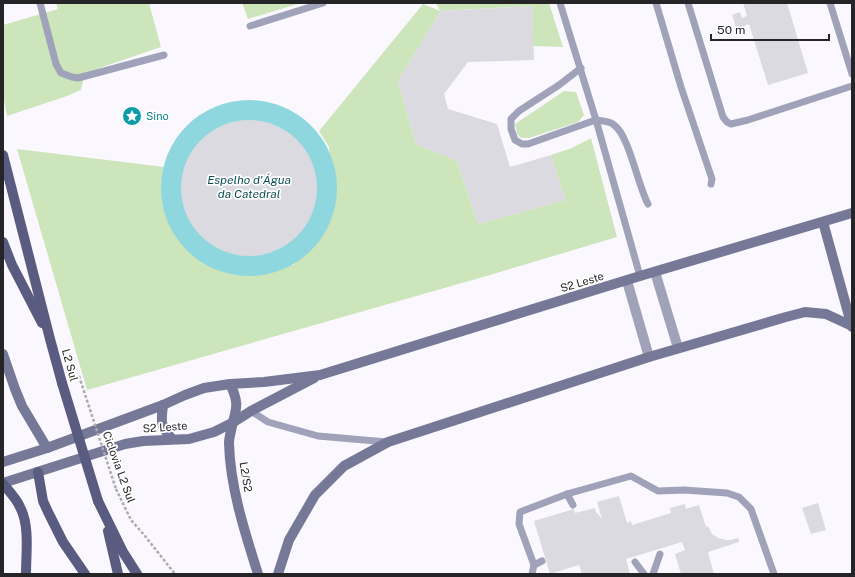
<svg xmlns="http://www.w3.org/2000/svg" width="855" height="577" font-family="'Public Sans',sans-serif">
	<rect width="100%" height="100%" fill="#faf8fe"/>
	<g fill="#cde5ba">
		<path d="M56,3H149L161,47L85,73L81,90L67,96L7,116L3,94V25L58,9Z"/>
		<path d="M242,3H301L248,19Z"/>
		<path d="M436,3H549L563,47L533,46L532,6L441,11L398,81L416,144L457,161L478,224L565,200L551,155L572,148L591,138L617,237L490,275L87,390L17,149L164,167L161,184L293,265L315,242L334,211L329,147L319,131L423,4L440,11Z"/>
		<path d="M564,91L576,92L584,115L578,122L529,138H521L517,134L515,124Z"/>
	</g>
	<circle fill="#8fd7df" cx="249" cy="188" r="88"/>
	<g fill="#dbdae1">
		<path d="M743,3H787L808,73L768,85L749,24L744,26L746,31L738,34L732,15L740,12L742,18L747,16Z"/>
		<path d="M532,6L534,60L468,62L444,94L448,109L497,124L510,167L551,155L565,200L478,224L457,161L416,144L398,81L441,11Z"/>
		<circle cx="249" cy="188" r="68"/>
		<path d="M619,496L627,523L631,521L632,525L671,513L670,508L685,504L686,509L699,505L706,527L708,526L712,534L718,538L726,540H730L738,538L739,539V542L708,552L714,574H681L675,554L685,550L682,542L626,559L630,574H582L579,565L550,574L534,521L574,509L575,513L595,508L596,512L602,519L597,502Z"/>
		<path d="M818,503L826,530L811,534L802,508Z"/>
	</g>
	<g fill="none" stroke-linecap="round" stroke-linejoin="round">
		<g stroke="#adabb0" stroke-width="2.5" stroke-dasharray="3 2" stroke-linecap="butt">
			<path d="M74,378L79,376"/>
			<path d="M116,489L131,520L145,536L175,574"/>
		</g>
		<g stroke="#a0a2b9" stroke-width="7">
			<path d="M40,3L56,64L61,73L72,77L78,78L164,55"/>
			<path d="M560,3L596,120C602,121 610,121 614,125C629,135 638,186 648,204"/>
			<path d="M656,3L681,87L712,179L711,184"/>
			<path d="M688,3L723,117L727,122L731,124L748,120L852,86"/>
			<path d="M830,3L852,74"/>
			<path d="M250,26L323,3"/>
			<path d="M581,68L559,85L519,111L511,119V129L515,140L522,144H528L590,122L596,120L640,276"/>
			<path d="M251,411L268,422L318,436L387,442"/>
			<path d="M567,494L573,505"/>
			<path d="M635,562L644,574"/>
			<path d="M534,565L542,561"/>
			<path d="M532,574L534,565L519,524L520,512L567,494L631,476L658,491L684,490L727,493L739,497L751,509L774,574"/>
			<path d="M653,574L660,554"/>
		</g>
		<g stroke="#a0a2b9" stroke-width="10">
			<path d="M655,272L678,348"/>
			<path d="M627,281L649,357"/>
		</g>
		<g stroke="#767898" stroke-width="10">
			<path d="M823,222L852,327"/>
			<path d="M3,354L15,389L22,406L47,448"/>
			<path d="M230,384C241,406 235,410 231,431C230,435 229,439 229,443C230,487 245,533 258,574"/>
			<path d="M163,405C161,422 160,426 172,439"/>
			<path d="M3,462L47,448L163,405L185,395L204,388L230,384L264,382L320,375L640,276L852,213"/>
			<path d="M3,483L125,444L143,441L189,439L214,432L232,423L251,411L314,378"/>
			<path d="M278,574L289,540L315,495L344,466L388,442L649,357L786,317L805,312L826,314L852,326"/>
		</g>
		<g stroke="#595b81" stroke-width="10">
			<path d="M3,155L50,339L62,383"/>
			<path d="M3,242L12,265L42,323"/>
			<path d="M38,472L43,501L48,512L63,542L85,574"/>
			<path d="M3,484C9,491 16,498 20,507C30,526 26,553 26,574"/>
			<path d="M98,501L123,552L137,574"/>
			<path d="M108,531L118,574"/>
		</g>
		<path stroke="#adabb0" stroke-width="2.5" stroke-dasharray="3 2" stroke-linecap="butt" d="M79,376L116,489"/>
		<path stroke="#595b81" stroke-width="10" d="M62,383L98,501"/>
	</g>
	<defs>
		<g id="sight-disc" transform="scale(1)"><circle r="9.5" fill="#0f9aa8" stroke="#fff"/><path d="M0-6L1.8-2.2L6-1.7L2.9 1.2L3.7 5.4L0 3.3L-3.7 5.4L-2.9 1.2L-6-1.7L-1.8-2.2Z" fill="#fff"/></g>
	</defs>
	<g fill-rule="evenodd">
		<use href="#sight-disc" x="132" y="116"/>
	</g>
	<g text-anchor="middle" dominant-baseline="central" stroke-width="3.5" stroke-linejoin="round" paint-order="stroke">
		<g font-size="11" fill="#0d838f" stroke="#fff" text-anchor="start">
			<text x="146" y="116">Sino</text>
		</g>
		<g font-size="11" fill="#252427" stroke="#fff">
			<text transform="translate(582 282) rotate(-17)">S2 Leste</text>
			<text transform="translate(70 365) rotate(74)">L2 Sul</text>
			<text transform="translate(165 427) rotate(-4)">S2 Leste</text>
			<text transform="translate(119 467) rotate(70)">Ciclovia L2 Sul</text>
			<text transform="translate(246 477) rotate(80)">L2/S2</text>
		</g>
		<g font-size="12" font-style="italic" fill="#0e4f55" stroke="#fff">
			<text x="249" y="180">Espelho d'Água<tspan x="249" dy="14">da Catedral</tspan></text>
		</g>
	</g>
	<rect width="855" height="577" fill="none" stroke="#252427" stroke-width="8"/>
	<path d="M711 34v6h118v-6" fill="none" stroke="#252427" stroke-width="2"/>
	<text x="717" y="34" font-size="12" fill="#252427" stroke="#ffffff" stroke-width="3" paint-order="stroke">50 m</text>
</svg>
